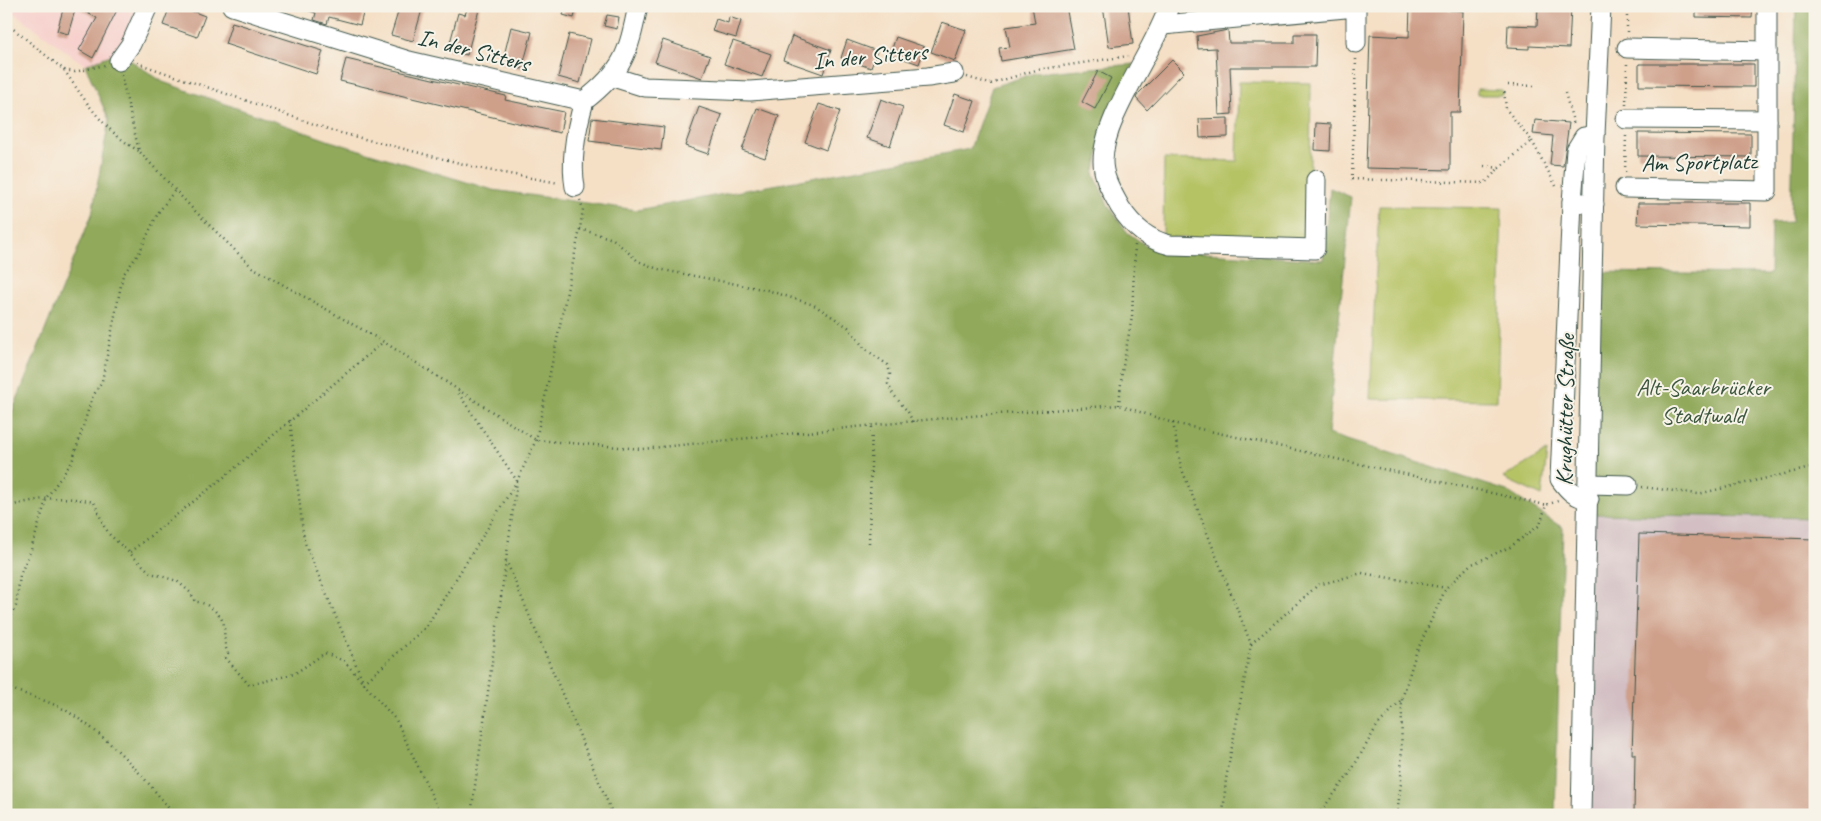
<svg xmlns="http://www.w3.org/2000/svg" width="1821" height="821" font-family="Caveat,sans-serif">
	<rect width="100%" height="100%" fill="#f7f3e8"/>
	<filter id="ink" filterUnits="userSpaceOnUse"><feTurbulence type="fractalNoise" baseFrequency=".02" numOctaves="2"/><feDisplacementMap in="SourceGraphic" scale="10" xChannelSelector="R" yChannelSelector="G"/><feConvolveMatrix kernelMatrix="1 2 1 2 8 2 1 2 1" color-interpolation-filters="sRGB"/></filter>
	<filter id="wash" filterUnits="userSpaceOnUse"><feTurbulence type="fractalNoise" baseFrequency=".0096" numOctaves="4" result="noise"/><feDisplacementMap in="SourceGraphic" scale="20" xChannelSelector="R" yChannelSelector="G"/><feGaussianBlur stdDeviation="1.12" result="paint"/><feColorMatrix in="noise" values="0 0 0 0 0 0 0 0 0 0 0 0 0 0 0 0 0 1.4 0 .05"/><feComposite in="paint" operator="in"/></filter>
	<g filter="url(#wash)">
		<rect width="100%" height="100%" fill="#f5dfc5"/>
		<path fill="#f7d0cc" d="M139,6L118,52L85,65L6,7Z"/>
		<path fill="#d2bec3" d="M1587,514L1815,518V815H1586Z"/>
		<g fill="#b6c365" stroke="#6a804c">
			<path d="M1239,82L1311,83L1309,241L1163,237L1164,159L1237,161Z"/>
			<path d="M1477,89L1502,90V95H1477Z"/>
			<path d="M1379,206L1502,208L1497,401L1370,399Z"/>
			<path d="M1547,451L1542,496L1503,478Z"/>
		</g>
		<g fill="#90a95a" stroke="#587347">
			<path d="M1796,6H1815V518L1587,514L1596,272L1770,274L1771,223L1791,222Z"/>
			<path d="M118,52L163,82L330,141L493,190L637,210L970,149L992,87L1035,73L1134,64L1103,134L1094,174L1108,205L1127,232L1145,245L1172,251L1323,260L1330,188L1351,197L1328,434L1507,491L1563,528L1555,815H6V427L92,214L109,120L85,65Z"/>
		</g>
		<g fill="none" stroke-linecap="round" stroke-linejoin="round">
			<path stroke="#66afdd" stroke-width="4.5" d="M6,812L11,815"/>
		</g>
		<g id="blocks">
			<g fill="#ce9f89">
				<path d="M64,6H119L93,58L79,50L97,18L76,7L68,34L57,31Z"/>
				<path d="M170,6H178L205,16L197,37L163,25Z"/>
				<path d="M304,6H365L360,25L329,17L327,24L314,20L316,13L303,9Z"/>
				<path d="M400,6H423L413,41L391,35Z"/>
				<path d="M468,6H480L467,55L448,50L458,13L465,15Z"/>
				<path d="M566,6H577L574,18L563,15Z"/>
				<path d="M1032,6H1066L1074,49L1001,61L999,48L1010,47L1006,27L1035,23Z"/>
				<path d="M1103,6H1128L1133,44L1109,47Z"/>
				<path d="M1410,6H1450L1449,10L1463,11L1460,112H1450V170L1366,168L1370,35L1409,37Z"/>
				<path d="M1538,6H1571L1569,48L1529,46V49L1507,48L1508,25L1537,26Z"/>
				<path d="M1696,6H1753L1752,18L1696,17Z"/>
				<path d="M607,15L619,17L617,29L604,26Z"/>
				<path d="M729,17L741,21L736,38L712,31L716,19L728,23Z"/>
				<path d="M232,22L323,51L316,74L225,44Z"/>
				<path d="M942,22L966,30L955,61L931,52Z"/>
				<path d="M511,27L532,32L522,69L502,64Z"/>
				<path d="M1228,30L1229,43H1294V34H1316L1315,67H1230L1232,114L1219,115L1216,48L1198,49L1197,36Z"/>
				<path d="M569,34L591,39L580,83L558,77Z"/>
				<path d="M792,36L831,50L823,74L783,60Z"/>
				<path d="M896,37L925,47L919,64L890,54Z"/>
				<path d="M663,40L710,56L702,78L655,62Z"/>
				<path d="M847,40L877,51L871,68L841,58Z"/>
				<path d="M733,41L771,54L762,77L724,64Z"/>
				<path d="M346,59L506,96L505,100L564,112L560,133L340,81Z"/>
				<path d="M1172,60L1184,72L1147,110L1136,98L1138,94Z"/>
				<path d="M1639,64H1754V87L1639,86Z"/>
				<path d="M1098,71L1111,78L1095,109L1082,102Z"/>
				<path d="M955,94L975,101L964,132L944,125Z"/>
				<path d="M881,99L903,107L890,146L867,138Z"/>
				<path d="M819,104L840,111L826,150L805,142Z"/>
				<path d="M699,107L722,115L708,154L685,146Z"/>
				<path d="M757,108L779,116L765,158L742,150Z"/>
				<path d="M592,118L664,127L661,150L589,141Z"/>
				<path d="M1228,118V137L1200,138L1199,119Z"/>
				<path d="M1535,120L1569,123L1563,166L1550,165L1553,136L1533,134Z"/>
				<path d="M1316,123L1331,124L1330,151L1315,150Z"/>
				<path d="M1638,133L1751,134V157L1638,156Z"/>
				<path d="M1638,203H1750V226L1637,224Z"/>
				<path d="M1639,534L1815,539V815L1634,814L1635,754H1632Z"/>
			</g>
		</g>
	</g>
	<g filter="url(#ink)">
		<use href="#blocks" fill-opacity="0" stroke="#3f554a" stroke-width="1"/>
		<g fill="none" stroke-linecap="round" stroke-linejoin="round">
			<g stroke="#3f554a" stroke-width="21">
				<g id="minor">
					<path d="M232,6L409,61L584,101C624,70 628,54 638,6"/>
					<path d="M1169,6C1154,52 1103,117 1103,161C1103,178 1112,192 1120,207C1132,226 1148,240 1170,245L1315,249L1316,180"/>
					<path d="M1163,25L1356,7V43"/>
					<path d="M1627,48L1767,51"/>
					<path d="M119,61L131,44L148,6"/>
					<path d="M613,77L645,87L750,91L928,77L954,73"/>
					<path d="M1626,119L1767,120"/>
					<path d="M575,187C570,159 576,129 584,101"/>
					<path d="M1625,188L1767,191V6"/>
					<path d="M1572,202L1576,150L1584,137L1595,135"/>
					<path d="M1589,484L1628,485"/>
					<path d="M1589,499C1574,497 1568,490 1560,479L1572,202L1594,204"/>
					<path d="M1581,815L1595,135L1601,6"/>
				</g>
			</g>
			<g stroke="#3f554a" stroke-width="2.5" stroke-dasharray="1 4" stroke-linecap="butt">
				<path d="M6,23L64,70L75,72L105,65"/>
				<path d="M1627,32V6"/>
				<path d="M1356,59L1352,179L1485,183L1499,168"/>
				<path d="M137,63L337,132L487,170L559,183"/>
				<path d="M64,70C87,103 103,130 139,151"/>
				<path d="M121,75L139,151L192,208L252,267L384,342L536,440L642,449L944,418L1119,405L1173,423L1546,505"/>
				<path d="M967,77L990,84L1036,70L1128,56"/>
				<path d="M1508,85L1536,86"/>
				<path d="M1565,93L1574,125"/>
				<path d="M1626,105L1627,63"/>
				<path d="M1532,141L1557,188"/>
				<path d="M1484,166L1499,168L1532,141L1506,109L1504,90"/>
				<path d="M1625,172L1626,135"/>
				<path d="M580,200L583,209L580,229L536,440L517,481L506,560L613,815"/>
				<path d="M580,229L613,239L638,261L658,269L767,290L814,305L848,327L865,349L888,365L890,374L888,384L893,394L908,412L913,422"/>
				<path d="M1119,405L1122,372L1132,317L1135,245"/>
				<path d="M290,420L304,541L363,681"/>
				<path d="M1173,423L1181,467L1251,644L1226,779L1223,815"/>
				<path d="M1642,487L1698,494L1815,467"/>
				<path d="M6,507C41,498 58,495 94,502L104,526L110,535L151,573L177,581L191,593L195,602C205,601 219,612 223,622C226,630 222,642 228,653L226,658L249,685L294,674L325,653L344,661L396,720L441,815"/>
				<path d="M869,543L872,426"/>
				<path d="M130,552L223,478L383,342"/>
				<path d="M6,624L16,606L20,575L31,550L47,497L72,462L92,398L102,381L123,275L139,253L158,213L175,190"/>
				<path d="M1251,644L1318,585L1362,573L1446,588"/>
				<path d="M364,683L426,627L517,481L457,391"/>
				<path d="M6,687C25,695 54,702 70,713C111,739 145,777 174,815"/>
				<path d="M471,815L506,561"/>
				<path d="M1318,815L1350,773L1377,726L1402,699L1416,653L1446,588L1470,565L1510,547L1540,525L1546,505L1558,501"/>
				<path d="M1397,815L1401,783L1402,699"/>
			</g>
			<use href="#minor" stroke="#fff" stroke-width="19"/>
		</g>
	</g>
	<g text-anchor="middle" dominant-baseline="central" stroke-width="4" stroke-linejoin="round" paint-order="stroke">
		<g font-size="24" fill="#1f3d34" stroke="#f7f3e8">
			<text transform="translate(474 50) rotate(14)">In der Sitters</text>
			<text transform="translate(870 56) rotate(-5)">In der Sitters</text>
			<text transform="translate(1699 162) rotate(-1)">Am Sportplatz</text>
			<text transform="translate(1565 410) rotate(-89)">Krughütter Straße</text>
		</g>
		<g font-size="24" fill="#3d583e" stroke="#f7f3e8">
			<text x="1703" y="387">Alt-Saarbrücker<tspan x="1703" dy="28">Stadtwald</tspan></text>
		</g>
	</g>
	<rect width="1821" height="821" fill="none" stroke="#f7f3e8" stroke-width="25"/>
</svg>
